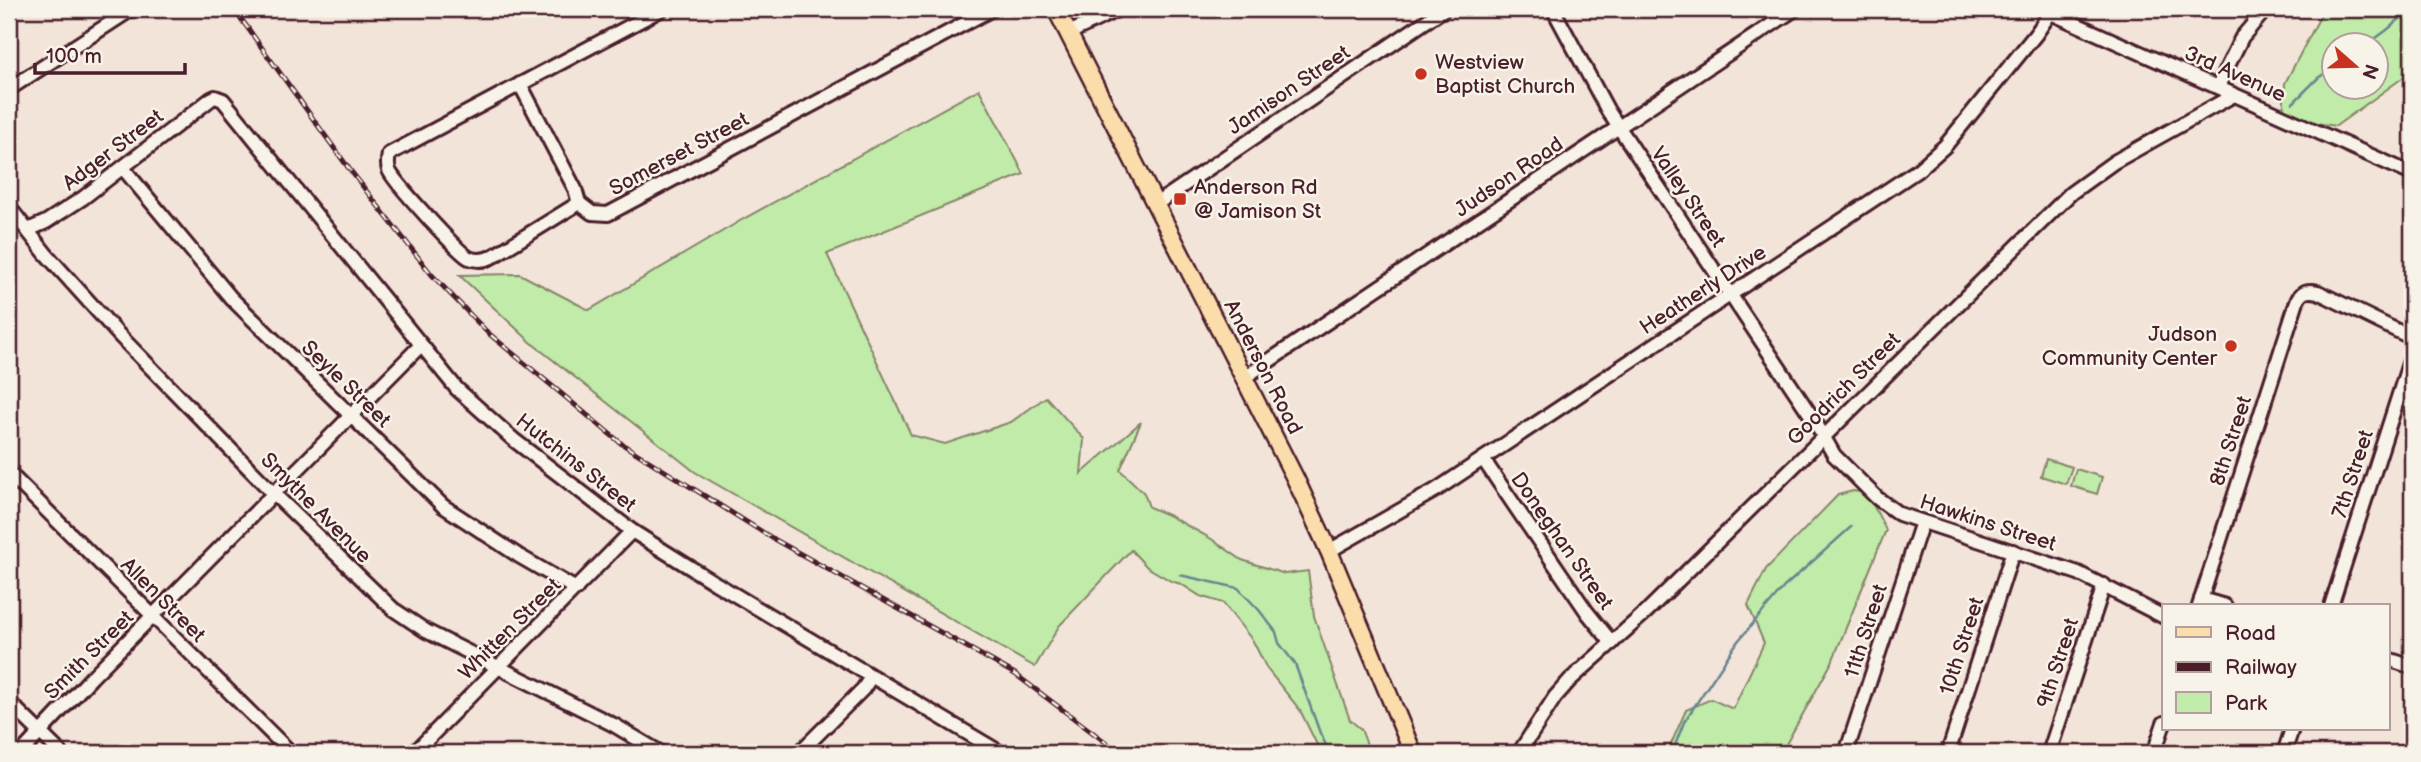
<svg xmlns="http://www.w3.org/2000/svg" width="2421" height="762" font-family="'Balsamiq Sans',sans-serif">
	<rect width="100%" height="100%" fill="#f2e4d9"/>
	<filter id="ink" filterUnits="userSpaceOnUse"><feTurbulence type="fractalNoise" baseFrequency=".0143" numOctaves="2"/><feDisplacementMap in="SourceGraphic" scale="14" xChannelSelector="R" yChannelSelector="G"/><feConvolveMatrix kernelMatrix="1 2 1 2 8 2 1 2 1" color-interpolation-filters="sRGB"/></filter>
	<g filter="url(#ink)">
		<g fill="#c0eba8" stroke="#85856a" stroke-width="2" fill-rule="evenodd">
			<path d="M2324,9H2412V71L2336,126L2283,118L2285,83ZM2334,46H2376V88H2334Z"/>
			<path d="M979,89L1024,174L827,254L911,435L945,444L1011,422L1046,397L1084,439L1081,474L1141,422L1120,470L1144,493L1149,507L1168,515L1210,538L1242,560L1285,574L1308,571L1314,616L1334,674L1350,720L1361,729L1370,753H1321L1300,710L1267,669L1253,641L1223,603L1200,596L1181,584L1171,581L1147,567L1131,550L1059,626L1035,667L695,472L534,345L459,275L520,274L589,310L745,218Z"/>
			<path d="M2046,459L2072,467L2066,484L2041,476Z"/>
			<path d="M2076,469L2102,477L2097,494L2071,486Z"/>
			<path d="M1853,491L1867,493L1886,530L1832,662L1781,753H1667L1686,710L1711,699L1733,709L1764,643L1748,605L1766,569L1838,495Z"/>
		</g>
		<g fill="none" stroke-linecap="round" stroke-linejoin="round">
			<g stroke="#67868f" stroke-width="2.5">
				<path d="M2365,46L2387,30L2411,9"/>
				<path d="M2293,103L2318,78L2334,67"/>
				<path d="M1180,575L1238,588L1259,610L1276,632L1279,643L1295,664L1320,733L1330,753"/>
				<path d="M1672,753L1684,722L1738,641L1784,587L1851,527"/>
			</g>
			<g stroke="#4a1f2b" stroke-width="18">
				<g id="minor">
					<path d="M1553,9L1608,111L1814,420L1834,455L1877,498L1899,514L2078,573L2164,617"/>
					<path d="M2042,9L2412,174"/>
					<path d="M1069,33L1119,9"/>
					<path d="M520,84L575,189L579,203"/>
					<path d="M2218,86L2242,37L2266,9"/>
					<path d="M9,89L132,9"/>
					<path d="M123,168L231,298L443,506L519,556L576,589"/>
					<path d="M579,203L495,255C487,260 479,262 469,258C459,253 392,180 389,170C387,165 388,159 389,154L662,9"/>
					<path d="M579,203L592,213L608,214L992,9"/>
					<path d="M1156,204L1444,9"/>
					<path d="M9,207L46,254L119,335L274,494L393,609L426,631L614,725L661,753"/>
					<path d="M28,230L46,222L83,198L211,99L215,97L223,100L457,389L514,440L632,531L715,583L1001,753"/>
					<path d="M1245,377L1795,9"/>
					<path d="M1483,459L1587,612L1612,643"/>
					<path d="M9,473L291,753"/>
					<path d="M1329,551L1436,490L1918,170L1945,146L2036,34L2053,9"/>
					<path d="M2201,599L2225,606"/>
					<path d="M2199,606L2296,304C2300,292 2306,289 2318,292L2412,338"/>
					<path d="M2331,606L2412,354"/>
					<path d="M2388,659L2412,667"/>
					<path d="M9,702L61,753"/>
					<path d="M21,753L92,677L421,345"/>
					<path d="M414,753L632,531"/>
					<path d="M799,753L863,689L871,677"/>
					<path d="M1519,753L1555,697L1570,680L1646,612L2071,193L2114,162L2234,95"/>
					<path d="M1846,753L1922,522"/>
					<path d="M1948,753L2013,551"/>
					<path d="M2049,753L2104,585"/>
					<path d="M2154,753L2164,723"/>
					<path d="M2284,753L2292,729"/>
				</g>
			</g>
			<g stroke="#4a1f2b" stroke-width="21">
				<path id="major" d="M1056,9L1295,478L1329,551L1413,753"/>
			</g>
			<use href="#minor" stroke="#f7f3e8" stroke-width="12"/>
			<use href="#major" stroke="#faddab" stroke-width="16"/>
			<g stroke="#4a1f2b" stroke-width="5">
				<path id="rail" d="M234,9L350,170L432,275L487,332L622,444L772,538L1015,674L1120,753"/>
			</g>
			<use href="#rail" stroke="#f7f3e8" stroke-width="2.5" stroke-dasharray="8" stroke-linecap="butt"/>
		</g>
	</g>
	<g fill="#c8321e" stroke="#f7f3e8" stroke-width="2.5">
		<circle cx="1421" cy="74" r="7"/>
		<rect x="1173" y="192" width="14" height="14" rx="3.5"/>
		<circle cx="2231" cy="346" r="7"/>
	</g>
	<g text-anchor="middle" dominant-baseline="central" stroke-width="5" stroke-linejoin="round" paint-order="stroke">
		<g font-size="21" fill="#4a1f2b" stroke="#f7f3e8" text-anchor="start">
			<text x="1435" y="62">Westview<tspan x="1435" dy="24">Baptist Church</tspan></text>
			<text x="1194" y="187">Anderson Rd<tspan x="1194" dy="24">@ Jamison St</tspan></text>
			<text x="2217" y="334" text-anchor="end">Judson<tspan x="2217" dy="24">Community Center</tspan></text>
		</g>
		<g font-size="21" fill="#4a1f2b" stroke="#f7f3e8">
			<text transform="translate(2235 74) rotate(24)">3rd Avenue</text>
			<text transform="translate(1289 90) rotate(-34)">Jamison Street</text>
			<text transform="translate(113 150) rotate(-37)">Adger Street</text>
			<text transform="translate(679 154) rotate(-28)">Somerset Street</text>
			<text transform="translate(1509 177) rotate(-34)">Judson Road</text>
			<text transform="translate(1688 197) rotate(56)">Valley Street</text>
			<text transform="translate(1703 290) rotate(-33)">Heatherly Drive</text>
			<text transform="translate(1263 367) rotate(63)">Anderson Road</text>
			<text transform="translate(346 384) rotate(44)">Seyle Street</text>
			<text transform="translate(1844 389) rotate(-45)">Goodrich Street</text>
			<text transform="translate(2231 441) rotate(-72)">8th Street</text>
			<text transform="translate(576 463) rotate(38)">Hutchins Street</text>
			<text transform="translate(2353 474) rotate(-72)">7th Street</text>
			<text transform="translate(316 508) rotate(45)">Smythe Avenue</text>
			<text transform="translate(1988 523) rotate(18)">Hawkins Street</text>
			<text transform="translate(1562 541) rotate(55)">Doneghan Street</text>
			<text transform="translate(163 600) rotate(45)">Allen Street</text>
			<text transform="translate(510 629) rotate(-45)">Whitten Street</text>
			<text transform="translate(1866 631) rotate(-72)">11th Street</text>
			<text transform="translate(1962 646) rotate(-72)">10th Street</text>
			<text transform="translate(89 655) rotate(-45)">Smith Street</text>
			<text transform="translate(2058 663) rotate(-72)">9th Street</text>
		</g>
	</g>
	<rect width="2421" height="762" fill="none" stroke="#f7f3e8" stroke-width="35"/>
	<rect x="18" y="18" width="2386" height="727" fill="none" stroke="#4a1f2b" stroke-width="2.5" filter="url(#ink)"/>
	<rect x="2162" y="604" width="228" height="126" fill="#f7f3e8" stroke="#b29e9c" stroke-width="2"/>
	<rect x="2176" y="627" width="35" height="10" fill="#faddab" stroke="#b29e9c" stroke-width="2"/>
	<text x="2225" y="640" font-size="21" fill="#4a1f2b">Road</text>
	<rect x="2176" y="662" width="35" height="10" fill="#4a1f2b" stroke="#b29e9c" stroke-width="2"/>
	<text x="2225" y="674" font-size="21" fill="#4a1f2b">Railway</text>
	<rect x="2176" y="692" width="35" height="21" fill="#c0eba8" stroke="#b29e9c" stroke-width="2"/>
	<text x="2225" y="710" font-size="21" fill="#4a1f2b">Park</text>
	<g transform="translate(2355 66) rotate(110)"><circle r="33" fill="#f7f3e8" stroke="#b29e9c" stroke-width="2"/>
	<path d="M0-5L12 26L0 18L-12 26Z" fill="#c8321e"/>
	<text y="-10" font-size="19" font-weight="bold" text-anchor="middle" fill="#4a1f2b">N</text>
	</g>
	<path d="M35 63v10h150v-10" fill="none" stroke="#4a1f2b" stroke-width="3.5"/>
	<text x="46" y="63" font-size="21" fill="#4a1f2b" stroke="#f7f3e8" stroke-width="5" paint-order="stroke">100 m</text>
</svg>
